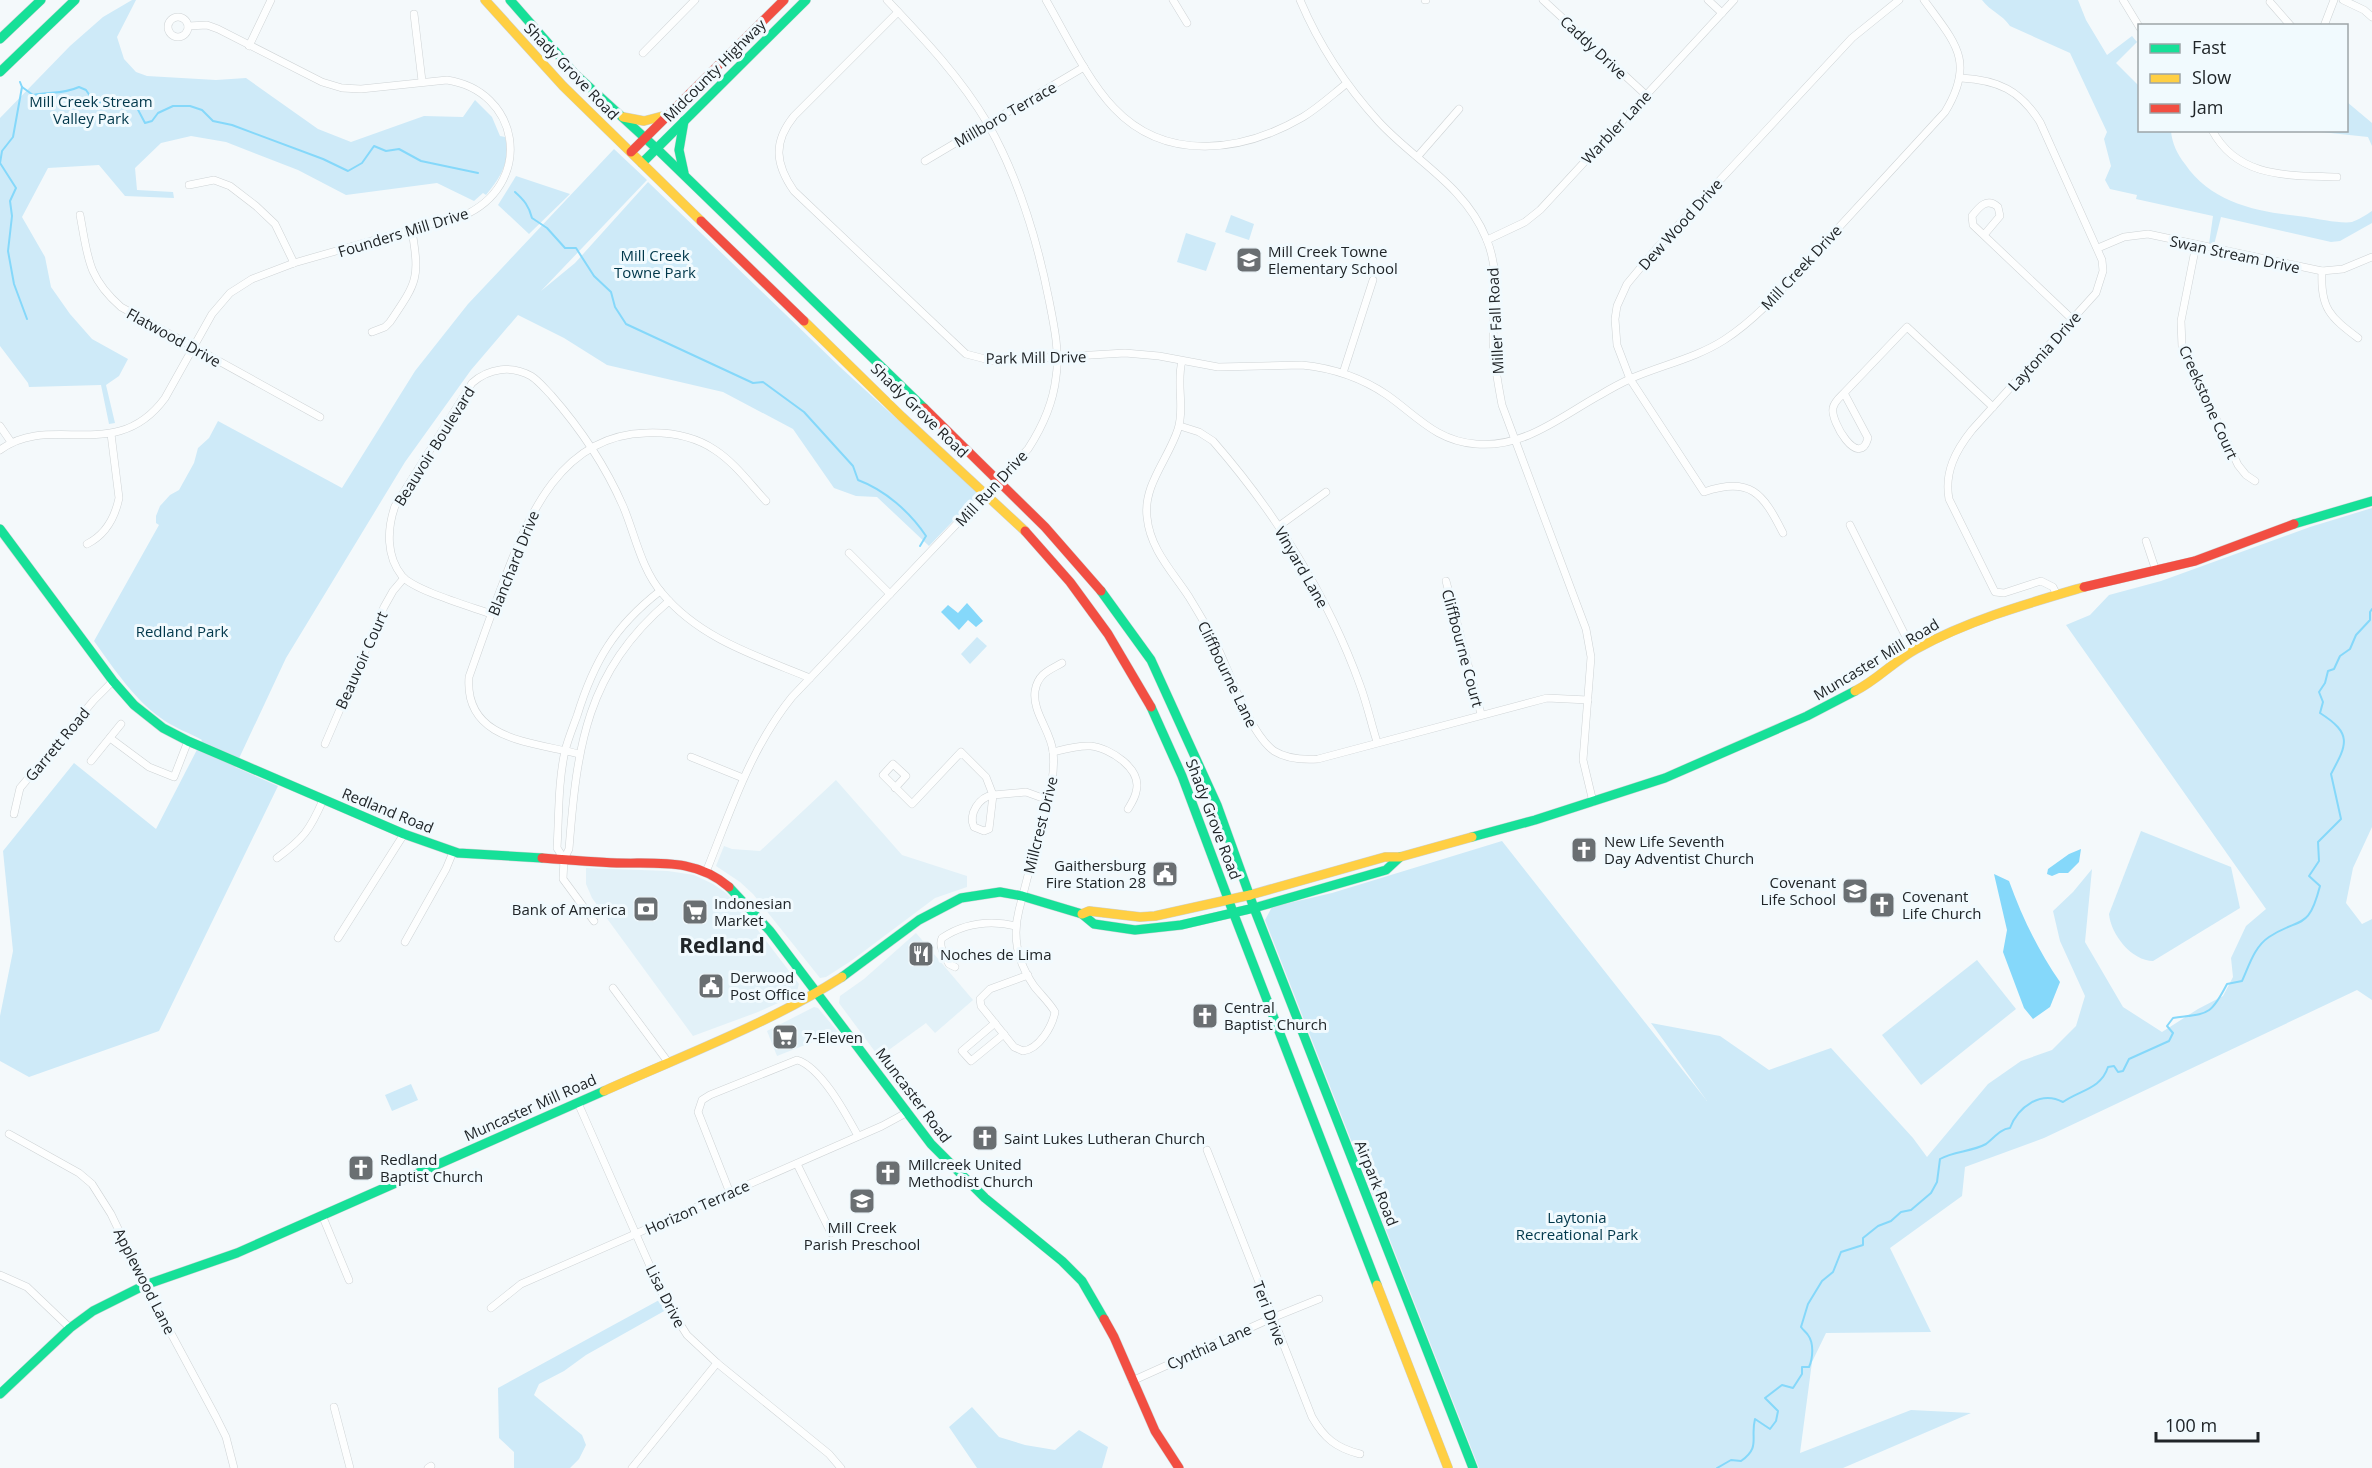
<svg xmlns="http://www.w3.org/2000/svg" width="2372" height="1468" font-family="'Open Sans',sans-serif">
	<rect width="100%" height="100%" fill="#f4f9fb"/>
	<g fill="#e2f1f8">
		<path d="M836,780L902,855L967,876V887L935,898L851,961L826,977L820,978L753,894L740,882L716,866L724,846L732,849L760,851Z"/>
		<path d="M586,868L668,871L694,875L713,884L726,893L744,912L799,984L796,995L758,1012L693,1036L592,898L586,884Z"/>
		<path d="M916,933L973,1000L935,1033L926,1023L879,1057L839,1003L840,996L864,979Z"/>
		<path d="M814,1007L818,1008L838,1032L777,1056L767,1031Z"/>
	</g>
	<g fill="#ceeaf8">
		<path d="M132,0H136L117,37L124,59L136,72L147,76L216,80L246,78L318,129L351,142L424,116L463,117L475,100L492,117L500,136L505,137C511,161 501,177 486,195L483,193L474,201L437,183L346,195L298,170L226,142L191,136L161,143L135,168L137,190L173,192L174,198L125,196L99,165L48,168L22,217L45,257L51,287L70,314L92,339L128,359L119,376L106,385L115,423L109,424L101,385L29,387L28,383L0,346V118L70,46L103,17Z"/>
		<path d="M1982,0H2078L2086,20L2107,55L2132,36L2137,42L2116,63L2139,86L2140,130L2171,131C2172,143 2177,154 2185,164C2213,205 2260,212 2306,217C2318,219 2342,224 2352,222C2358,220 2366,215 2372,211V223L2340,241L2331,242L2221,217L2214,245L2209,244L2213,216L2136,199L2137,195L2110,189L2105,180L2111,166L2104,139L2107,132L2070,53L2010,26C2002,14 1991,12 1982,0Z"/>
		<path d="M2347,102L2372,123V146L2368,137L2312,131L2346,130Z"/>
		<path d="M614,149L647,180L541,291L575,263L648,182L840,367L979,494L929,546L877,497L856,496L834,488L793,429L723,392L607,365L564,338L518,315L471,370L405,462L286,658L235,767L278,786L159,1031L29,1077L0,1061V1016L13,951L3,851L74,763L156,829L202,740C190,733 177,729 165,721C135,701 115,670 94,641L159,525L156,523V516L160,506L170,495L179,490L194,463L198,448L209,438L218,421L342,488L415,371L468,304Z"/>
		<path d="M516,176L570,194L529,234L498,205Z"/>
		<path d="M1231,215L1254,224L1249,240L1225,232Z"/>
		<path d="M1186,233L1216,243L1206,271L1177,262Z"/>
		<path d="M2372,508V827L2353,868L2346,903L2362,924L2372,919V1000L2357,990L2044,1138L1965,1167L1962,1196L1890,1248L1931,1332L1826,1333L1812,1362L1800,1453L1911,1410L1971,1413L1843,1468H1479L1265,920L1272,907L1332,893L1502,841L1707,1101L1651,1023L1720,1036L1769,1070L1831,1048L1913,1138L1927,1157L1988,1084L2021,1061L2052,1050L2076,1026L2085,996L2060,941L2053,911L2073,892L2092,869L2085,942L2123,1007L2162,1032L2198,1009L2223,996L2233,977L2231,958L2246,926L2266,909L2066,625L2090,615L2109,595L2161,581L2310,527Z"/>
		<path d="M977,637L987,646L970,664L961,654Z"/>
		<path d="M2141,831L2231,867L2240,908L2153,961C2132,961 2111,935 2109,914Z"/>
		<path d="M1977,960L2016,1009L1921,1085L1882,1035Z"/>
		<path d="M411,1084L418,1100L392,1111L385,1095Z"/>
		<path d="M661,1299L666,1310L586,1355L564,1371L539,1384L534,1395L582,1435L586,1445L579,1459L570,1468H514V1452L499,1438L498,1388Z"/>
		<path d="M972,1407L999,1437L1025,1445L1055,1450L1079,1430L1108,1447L1102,1468H977L949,1427Z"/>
	</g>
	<g fill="#85d8fa">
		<path d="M967,603L983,621L976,627L968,620L959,630L941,612L948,605L958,613Z"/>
		<path d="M2081,849L2079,862L2068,873H2059L2052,876L2047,874L2048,869L2069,854Z"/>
		<path d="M1994,874L2009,881C2022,917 2038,950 2060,982L2050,1007L2033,1019L2024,1008L2003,952L2007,930Z"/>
	</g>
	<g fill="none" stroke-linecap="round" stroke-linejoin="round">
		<g stroke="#85d8fa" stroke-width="2">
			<path d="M20,82L22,87L33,95C51,91 61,95 79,87L86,90L92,99L105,104L123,100L135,104L145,123L152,121L158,113L173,106H190L202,110L213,121L232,125L323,159L348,171L362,163L374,146L386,151L399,149L421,161L478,173"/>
			<path d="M22,87L13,137L2,151L0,163L16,188L10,201L12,216L8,251L14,284L27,319"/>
			<path d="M515,192C524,200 529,206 532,218L547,228L565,248H576L594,276L611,292L615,307L626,324L753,383L763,382L804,412L853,466L858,480C885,490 910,512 926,536L920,546"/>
			<path d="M1717,1468L1731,1460L1741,1461C1761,1447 1750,1438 1755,1419L1770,1429L1776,1421L1778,1411L1765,1398L1782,1385L1793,1388L1802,1374V1367H1809C1813,1358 1814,1343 1808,1335C1806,1332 1803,1330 1801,1327L1808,1304L1822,1281L1833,1272L1841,1252L1863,1245V1238L1878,1226L1891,1221L1901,1212L1911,1210L1931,1193L1937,1182L1940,1159C1954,1151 1971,1152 1986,1144C1994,1138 2000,1129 2010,1128C2018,1107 2041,1090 2063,1102C2080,1090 2101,1089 2108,1067L2114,1066L2118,1072L2123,1071L2129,1059L2169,1041L2173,1033L2167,1026L2173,1018C2208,1013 2210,1017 2227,984L2242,981C2249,966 2254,947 2269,937C2301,916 2308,932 2320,886L2309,876L2319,861L2318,842L2341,819L2331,774C2347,744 2353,734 2320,713L2323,702L2319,692L2325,683L2328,671L2334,669L2340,656L2350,649L2356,635L2370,620V612L2372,609"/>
		</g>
		<g stroke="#ced3d5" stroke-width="8">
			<g id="street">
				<path d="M1046,0C1065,33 1088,81 1114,108C1166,163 1243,152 1303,117C1318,108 1332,95 1346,84"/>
				<path d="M1173,0L1187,23"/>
				<path d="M1300,0C1319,45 1346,86 1379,122C1415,161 1465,186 1486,238C1501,272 1493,306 1493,342C1494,363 1498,384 1502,405L1586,629L1591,657L1583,760L1593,802"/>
				<path d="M1425,0H1426"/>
				<path d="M1543,0L1646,95"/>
				<path d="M1708,0L1722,13"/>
				<path d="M2123,0L2140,28"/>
				<path d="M2343,0L2364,10L2372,17"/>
				<path d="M2270,2L2291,26"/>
				<path d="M898,12L794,116C773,142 775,164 794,191L966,354L993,361L1125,353L1159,356L1218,367L1302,365C1332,368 1362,378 1387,395C1417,416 1436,441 1476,444C1525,448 1560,417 1600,395C1610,389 1621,383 1632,378C1662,365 1696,358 1724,340C1760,317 1790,280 1819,249C1861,203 1903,158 1945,112C1976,61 1955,43 1924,0"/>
				<path d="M414,14L422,81"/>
				<circle cx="178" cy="27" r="10"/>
				<path d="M2324,26L2334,0"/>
				<path d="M249,46L271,0"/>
				<path d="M643,53L695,0"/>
				<path d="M1961,78C1998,80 2020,90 2040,122L2102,260L2103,271L2096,293L1972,430C1956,450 1944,472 1949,499L1995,592L2004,593L2041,581L2053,587L2057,595"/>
				<path d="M2212,130C2238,179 2289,175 2337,177"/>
				<path d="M1418,156L1459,109"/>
				<path d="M925,161L1084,67"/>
				<path d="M189,185L214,180L230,186L256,206L275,224L294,263"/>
				<path d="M80,215C88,257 87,277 121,307L320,417"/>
				<path d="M1984,235L2000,216L1998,207C1987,197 1979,207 1972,216L1973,225L2073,320"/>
				<path d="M1487,240L1525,222L1540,210L1734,0"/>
				<path d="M2196,245L2181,321L2182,347L2238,465L2246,475L2255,481"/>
				<path d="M2098,248L2124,237L2148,234L2322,271L2343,269L2372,257"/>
				<path d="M2322,271C2320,308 2330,317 2358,338"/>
				<path d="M372,332L385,327L390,322C417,282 420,279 412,231"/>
				<path d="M1182,361C1176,383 1185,408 1178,429C1169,458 1143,485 1147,517C1150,549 1172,571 1189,597C1198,612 1208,628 1216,644C1230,672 1249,733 1274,751C1287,759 1303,760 1318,759L1547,698L1588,700"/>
				<path d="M1343,373L1373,280"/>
				<path d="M1844,393L1868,438C1859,470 1830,421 1833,408C1834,402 1840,397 1844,393L1907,327L1993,407"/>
				<path d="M0,426L11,442"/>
				<path d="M1180,426L1199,432L1213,441C1275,512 1328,596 1360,685C1367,704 1371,723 1377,742"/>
				<path d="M0,450C51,412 116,465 165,398L212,314L230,293L252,279L294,263L469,213C534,179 519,91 447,80L361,89L342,88L322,82L218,29L207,25L188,26"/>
				<path d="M1850,525L1913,651"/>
				<path d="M1279,526L1326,492"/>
				<path d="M1783,533C1763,493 1750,476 1704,492L1630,379L1617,345L1615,319L1617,306L1627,284L1656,249L1852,38L1899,0"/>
				<path d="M2146,541L2156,571"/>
				<path d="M87,544C105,535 115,517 119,498L111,434"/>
				<path d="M849,553L890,594"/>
				<path d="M1446,581L1481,714"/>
				<path d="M491,614C472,607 413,590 402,576C386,556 387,529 395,506L472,383C489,368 512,365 531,376C539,381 545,389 551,395C580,428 605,465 623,506C635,534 641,569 662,593C700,639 757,656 810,678"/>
				<path d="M110,738L149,767L174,777L188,741"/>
				<path d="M325,744L384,607L393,591L404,578"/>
				<path d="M1053,752C1065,749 1078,745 1091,746C1110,748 1143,769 1136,792C1135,798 1131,804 1128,809"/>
				<path d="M579,754C533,742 464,741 469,677C480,646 491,614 503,583C528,516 561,435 646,433C671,432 694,436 715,450C735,463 750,484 766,501"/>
				<path d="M691,757L743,778"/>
				<path d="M91,761L121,724"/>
				<path d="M895,788L906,776L893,764L883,775L912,804L961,752L986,777L993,795L1026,792L1048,800"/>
				<path d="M993,795L989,829L984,831L974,827C968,814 979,797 993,795Z"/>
				<path d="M14,814L20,788L94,700L113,681"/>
				<path d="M277,858C303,839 310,830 323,800"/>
				<path d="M564,859L557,848C559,816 558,782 565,751C568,739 573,727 577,716C594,661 614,627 660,591"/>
				<path d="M706,872C731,810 750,749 792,697L1028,449C1043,426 1053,404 1056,377C1060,353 1054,325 1049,300C1037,239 1019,179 988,124C961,78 924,39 887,0"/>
				<path d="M594,921L563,879L564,859L569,849C577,746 586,672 669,601"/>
				<path d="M338,938L404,834"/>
				<path d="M405,942L446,869L453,852"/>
				<path d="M955,967L949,964C945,956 938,946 942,938C965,923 990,920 1016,926"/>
				<path d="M1028,975L990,989L980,999L981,1006L1014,1047L1023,1051C1039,1049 1052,1027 1055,1012C1049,1002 1041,995 1034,986C1018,963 1012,937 1019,910C1026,882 1034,853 1041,825C1047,801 1056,777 1053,752C1051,731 1032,712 1035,691C1038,673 1050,670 1062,663"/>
				<path d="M613,988L668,1062"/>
				<path d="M995,1023L962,1051L971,1061L1004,1034"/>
				<path d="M578,1103L665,1300L687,1335L717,1363L829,1454L841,1468"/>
				<path d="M9,1134L79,1173L92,1184L111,1214L145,1285L216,1417L226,1437L234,1468"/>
				<path d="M1207,1150L1312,1417C1324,1438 1336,1448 1360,1454"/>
				<path d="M797,1164L831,1233"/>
				<path d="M730,1193L698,1112L702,1100L710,1095L797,1060C821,1067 846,1114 858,1136"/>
				<path d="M322,1215L349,1280"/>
				<path d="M0,1275L27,1287L70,1328"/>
				<path d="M491,1308L521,1284L882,1126L906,1113"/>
				<path d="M1132,1381L1272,1318L1319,1299"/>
				<path d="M334,1407L350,1468"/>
				<path d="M428,1468L431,1466"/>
				<path d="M632,1468L717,1363"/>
			</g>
		</g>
		<g stroke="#ced3d5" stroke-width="10">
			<g id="fast">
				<path d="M510,0L575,74L656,148L924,408"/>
				<path d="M0,39L41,0"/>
				<path d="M0,72L75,0"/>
				<path d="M684,121L679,150L684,173"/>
				<path d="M642,163L806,0"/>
				<path d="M2294,524L2372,501"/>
				<path d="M0,529L113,681L134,705L163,728L188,741L404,834L458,853L542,858"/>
				<path d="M1151,707L1182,776L1233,912"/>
				<path d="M1472,837L1535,820L1665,778L1807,716L1855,691"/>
				<path d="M1400,857L1386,870L1254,908C1326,1095 1401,1281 1473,1468"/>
				<path d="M729,887L770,931L931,1144L985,1198L1062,1261L1082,1281L1104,1319"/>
				<path d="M1233,912L1377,1285"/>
				<path d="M842,977L919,920L961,898L1000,892L1022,896L1082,914L1094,924L1135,930L1181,925L1254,908L1217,805L1151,660L1101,591"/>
				<path d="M0,1394L70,1328L93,1311L145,1285L237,1253L604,1091"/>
			</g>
		</g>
		<g stroke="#ced3d5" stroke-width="10">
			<g id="slow">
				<path d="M485,0L563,86L701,221"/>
				<path d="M623,117L644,121L663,116"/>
				<path d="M804,321L901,416L1025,531"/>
				<path d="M1855,691C1877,680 1894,661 1916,649C1969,620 2026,604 2084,587"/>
				<path d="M1250,895L1385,857H1400L1472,837"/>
				<path d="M1082,914L1089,911L1140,917L1155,916L1250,895"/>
				<path d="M604,1091C684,1055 768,1024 842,977"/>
				<path d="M1377,1285L1448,1468"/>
			</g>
		</g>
		<g stroke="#ced3d5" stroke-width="10">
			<g id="jam">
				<path d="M631,152L784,0"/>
				<path d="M701,221L804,321"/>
				<path d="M924,408L1045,527L1101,591"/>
				<path d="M1025,531L1070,582L1108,634L1151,707"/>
				<path d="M2084,587L2195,561L2294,524"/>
				<path d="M542,858C567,860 592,862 617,863C658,864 695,858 729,887"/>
				<path d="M1104,1319L1114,1337L1155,1431L1179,1468"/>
			</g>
		</g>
		<use href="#street" stroke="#fdfefe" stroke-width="7"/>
		<use href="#fast" stroke="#16e098" stroke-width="9"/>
		<use href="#slow" stroke="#ffcf43" stroke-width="9"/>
		<use href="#jam" stroke="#f24e42" stroke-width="9"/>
	</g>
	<defs>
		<g id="school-square" transform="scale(1.35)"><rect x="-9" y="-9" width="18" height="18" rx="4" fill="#6a6f72" stroke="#f1fafe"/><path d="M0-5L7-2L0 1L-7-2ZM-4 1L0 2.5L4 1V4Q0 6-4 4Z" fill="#fff"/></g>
		<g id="church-square" transform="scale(1.35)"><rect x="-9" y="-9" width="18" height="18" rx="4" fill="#6a6f72" stroke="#f1fafe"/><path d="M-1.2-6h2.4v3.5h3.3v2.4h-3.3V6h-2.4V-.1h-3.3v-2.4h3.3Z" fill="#fff"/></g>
		<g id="civic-square" transform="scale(1.35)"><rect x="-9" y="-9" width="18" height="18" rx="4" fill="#6a6f72" stroke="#f1fafe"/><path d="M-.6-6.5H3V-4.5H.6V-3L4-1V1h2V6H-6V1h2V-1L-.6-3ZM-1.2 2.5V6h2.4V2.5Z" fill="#fff"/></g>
		<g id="bank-square" transform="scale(1.35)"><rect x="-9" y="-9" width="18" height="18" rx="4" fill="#6a6f72" stroke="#f1fafe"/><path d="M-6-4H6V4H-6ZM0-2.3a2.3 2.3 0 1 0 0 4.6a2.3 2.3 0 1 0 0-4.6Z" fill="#fff"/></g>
		<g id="supermarket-square" transform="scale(1.35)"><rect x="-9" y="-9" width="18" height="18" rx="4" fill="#6a6f72" stroke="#f1fafe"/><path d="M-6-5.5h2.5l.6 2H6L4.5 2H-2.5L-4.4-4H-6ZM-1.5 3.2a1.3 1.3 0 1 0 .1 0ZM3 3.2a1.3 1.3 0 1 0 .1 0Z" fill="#fff"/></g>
		<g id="restaurant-square" transform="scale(1.35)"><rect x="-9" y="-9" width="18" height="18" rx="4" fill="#6a6f72" stroke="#f1fafe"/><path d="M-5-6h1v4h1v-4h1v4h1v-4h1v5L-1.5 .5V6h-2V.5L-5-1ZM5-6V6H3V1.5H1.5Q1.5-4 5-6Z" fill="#fff"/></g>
	</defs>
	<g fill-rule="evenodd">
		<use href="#school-square" x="1249" y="260"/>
		<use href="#church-square" x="1584" y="850"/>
		<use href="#civic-square" x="1165" y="874"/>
		<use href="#school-square" x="1855" y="891"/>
		<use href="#church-square" x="1882" y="905"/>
		<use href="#bank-square" x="646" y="909"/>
		<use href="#supermarket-square" x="695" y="912"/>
		<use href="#restaurant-square" x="921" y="954"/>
		<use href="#civic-square" x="711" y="986"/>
		<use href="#church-square" x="1205" y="1016"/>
		<use href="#supermarket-square" x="785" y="1037"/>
		<use href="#church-square" x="985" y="1138"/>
		<use href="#church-square" x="361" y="1168"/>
		<use href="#church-square" x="888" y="1173"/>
		<use href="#school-square" x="862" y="1201"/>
	</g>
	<g text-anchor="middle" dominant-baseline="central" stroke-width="6" stroke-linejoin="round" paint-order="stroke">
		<g font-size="15" fill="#202528" stroke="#f1fafe">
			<text transform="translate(1594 47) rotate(43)">Caddy Drive</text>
			<text transform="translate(714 70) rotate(-45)">Midcounty Highway</text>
			<text transform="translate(572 71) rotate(46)">Shady Grove Road</text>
			<text transform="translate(1005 114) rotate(-30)">Millboro Terrace</text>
			<text transform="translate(1616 127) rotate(-47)">Warbler Lane</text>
			<text transform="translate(1680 224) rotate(-48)">Dew Wood Drive</text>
			<text transform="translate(403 232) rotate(-17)">Founders Mill Drive</text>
			<text transform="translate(2235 254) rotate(12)">Swan Stream Drive</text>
			<text transform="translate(1801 267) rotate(-47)">Mill Creek Drive</text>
			<text transform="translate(1495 321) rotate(-93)">Miller Fall Road</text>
			<text transform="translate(174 337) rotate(29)">Flatwood Drive</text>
			<text transform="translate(2044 351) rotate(-48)">Laytonia Drive</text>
			<text transform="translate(1036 357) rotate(-1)">Park Mill Drive</text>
			<text transform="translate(2209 402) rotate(66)">Creekstone Court</text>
			<text transform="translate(920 410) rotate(44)">Shady Grove Road</text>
			<text transform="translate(434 446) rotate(-58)">Beauvoir Boulevard</text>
			<text transform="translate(991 488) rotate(-47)">Mill Run Drive</text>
			<text transform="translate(513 563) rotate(-68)">Blanchard Drive</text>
			<text transform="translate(1302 567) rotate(60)">Vinyard Lane</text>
			<text transform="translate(1463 648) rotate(75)">Cliffbourne Court</text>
			<text transform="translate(1876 659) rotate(-31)">Muncaster Mill Road</text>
			<text transform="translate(361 660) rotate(-66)">Beauvoir Court</text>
			<text transform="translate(1228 674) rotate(64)">Cliffbourne Lane</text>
			<text transform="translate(57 744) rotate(-50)">Garrett Road</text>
			<text transform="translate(388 810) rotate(22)">Redland Road</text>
			<text transform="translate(1214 819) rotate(69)">Shady Grove Road</text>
			<text transform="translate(1040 825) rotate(-76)">Millcrest Drive</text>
			<text transform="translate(914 1095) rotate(53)">Muncaster Road</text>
			<text transform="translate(530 1107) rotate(-24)">Muncaster Mill Road</text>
			<text transform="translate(1377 1183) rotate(68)">Airpark Road</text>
			<text transform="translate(697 1207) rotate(-24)">Horizon Terrace</text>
			<text transform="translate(145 1281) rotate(63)">Applewood Lane</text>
			<text transform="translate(666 1296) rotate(63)">Lisa Drive</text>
			<text transform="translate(1270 1313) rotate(69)">Teri Drive</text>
			<text transform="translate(1209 1346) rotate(-24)">Cynthia Lane</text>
		</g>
		<g font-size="15" fill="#00374a" stroke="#f1fafe">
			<text x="91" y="101">Mill Creek Stream<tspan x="91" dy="17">Valley Park</tspan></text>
			<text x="655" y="255">Mill Creek<tspan x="655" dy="17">Towne Park</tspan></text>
			<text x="182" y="631">Redland Park</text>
			<text x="1577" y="1217">Laytonia<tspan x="1577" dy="17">Recreational Park</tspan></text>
		</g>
		<g font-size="15" fill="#202528" stroke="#f1fafe" text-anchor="start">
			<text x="1268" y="251">Mill Creek Towne<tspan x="1268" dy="17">Elementary School</tspan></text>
			<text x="1604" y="841">New Life Seventh<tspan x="1604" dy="17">Day Adventist Church</tspan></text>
			<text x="1146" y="865" text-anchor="end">Gaithersburg<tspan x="1146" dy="17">Fire Station 28</tspan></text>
			<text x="1836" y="882" text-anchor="end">Covenant<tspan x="1836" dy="17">Life School</tspan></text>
			<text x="1902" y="896">Covenant<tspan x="1902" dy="17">Life Church</tspan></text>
			<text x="714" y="903">Indonesian<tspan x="714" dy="17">Market</tspan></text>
			<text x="626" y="909" text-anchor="end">Bank of America</text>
			<text x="940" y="954">Noches de Lima</text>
			<text x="730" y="977">Derwood<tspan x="730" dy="17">Post Office</tspan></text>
			<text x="1224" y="1007">Central<tspan x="1224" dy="17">Baptist Church</tspan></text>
			<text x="804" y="1037">7-Eleven</text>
			<text x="1004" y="1138">Saint Lukes Lutheran Church</text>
			<text x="380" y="1159">Redland<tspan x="380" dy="17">Baptist Church</tspan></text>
			<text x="908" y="1164">Millcreek United<tspan x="908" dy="17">Methodist Church</tspan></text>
			<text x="862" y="1227" text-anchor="middle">Mill Creek<tspan x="862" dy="17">Parish Preschool</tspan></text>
		</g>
		<g font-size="21" font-weight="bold" fill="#202528" stroke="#f1fafe">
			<text x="722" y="945">Redland</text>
		</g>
	</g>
	<rect x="2138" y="24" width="210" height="108" fill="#f1fafe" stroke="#9da5a8" stroke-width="1.5"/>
	<rect x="2150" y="44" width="30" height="9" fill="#16e098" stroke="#9da5a8" stroke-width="1.5"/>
	<text x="2192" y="54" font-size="18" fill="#202528">Fast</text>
	<rect x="2150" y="74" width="30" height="9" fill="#ffcf43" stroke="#9da5a8" stroke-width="1.5"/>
	<text x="2192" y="84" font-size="18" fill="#202528">Slow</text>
	<rect x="2150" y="104" width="30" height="9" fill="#f24e42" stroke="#9da5a8" stroke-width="1.5"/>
	<text x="2192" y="114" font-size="18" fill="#202528">Jam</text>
	<path d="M2156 1432v9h102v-9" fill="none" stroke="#202528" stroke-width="3"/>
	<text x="2165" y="1432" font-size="18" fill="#202528" stroke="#f1fafe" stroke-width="4.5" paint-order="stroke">100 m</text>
</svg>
